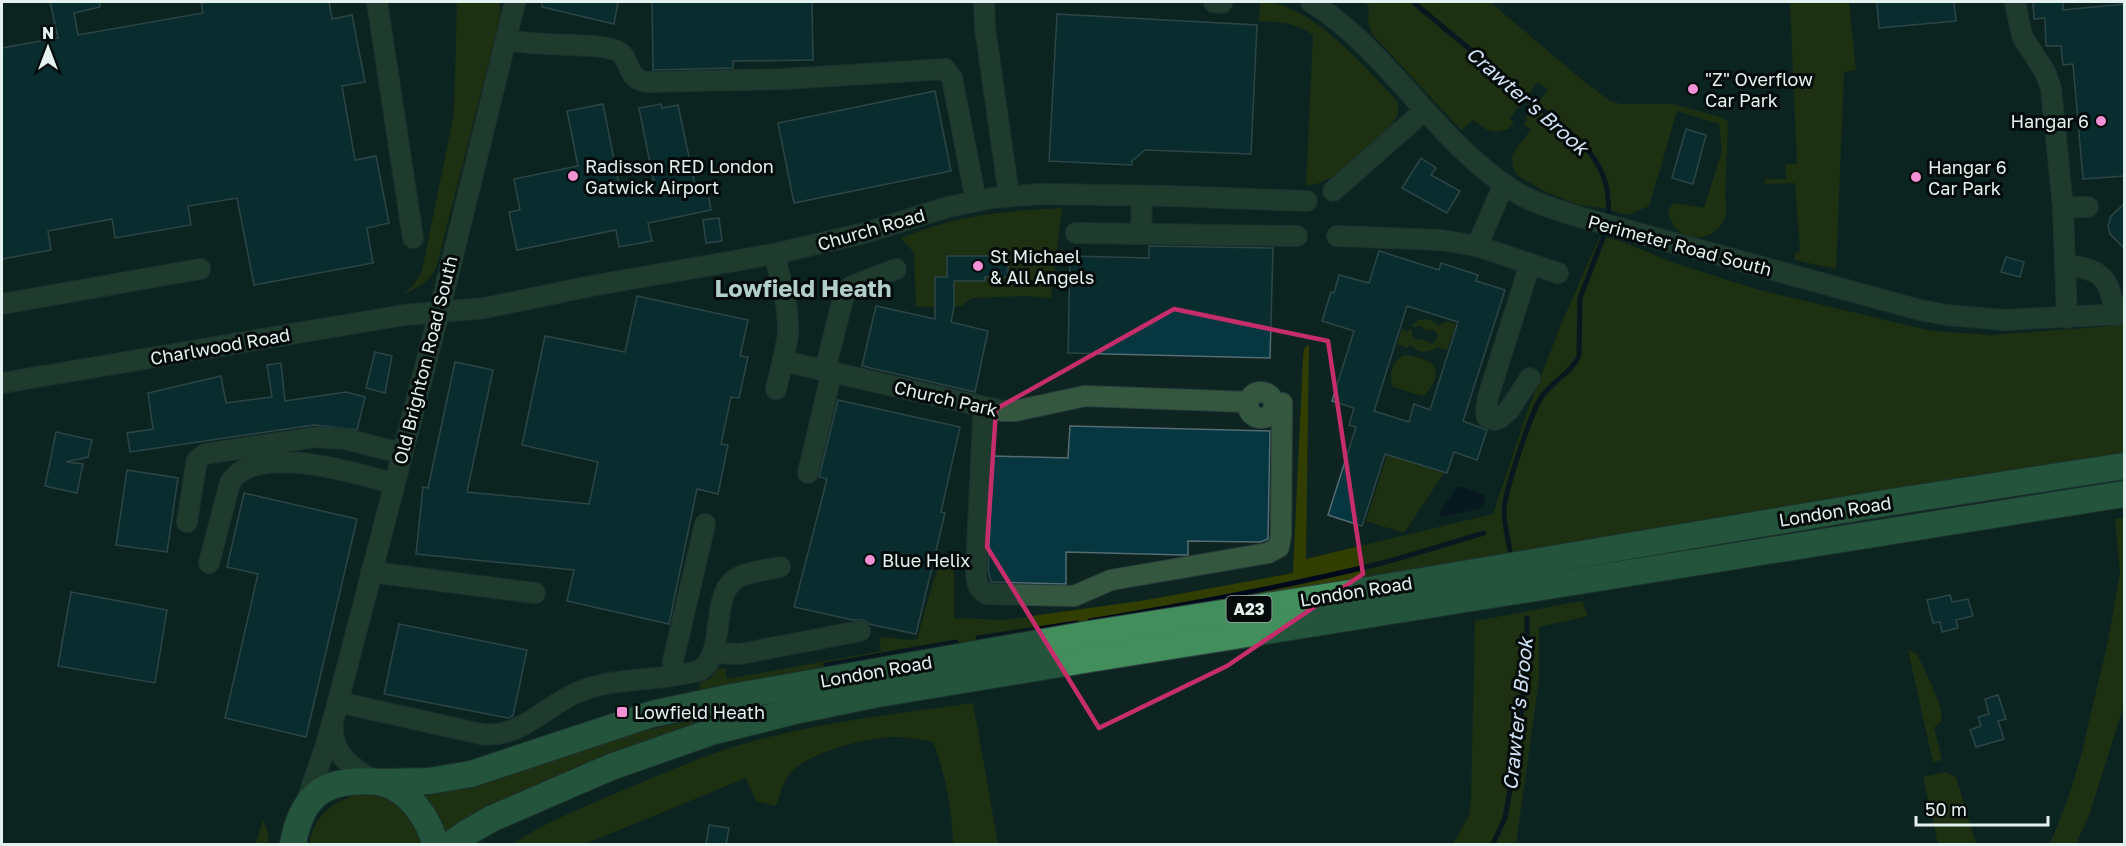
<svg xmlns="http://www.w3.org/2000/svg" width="2126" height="846" font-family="'Golos Text',sans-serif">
	<rect width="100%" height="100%" fill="#0d2421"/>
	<g fill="#323e00">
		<path d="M457,2H498L500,7V18L437,265C430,282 419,287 403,294L413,286L422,271L454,113Z"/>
		<path d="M1260,2C1309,1 1360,63 1393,96C1401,105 1400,115 1392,124C1367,148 1342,181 1306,186L1313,35C1293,22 1282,22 1259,21Z"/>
		<path d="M1364,2H1490L1587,84L1610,101L1621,104H1672L1721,117L1728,122L1725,197C1736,238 1682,253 1670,218C1667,210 1669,206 1676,203L1704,208L1722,151L1719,124L1677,111L1649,206L1627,215L1603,208L1579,205L1544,191L1517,175L1513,167L1512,156L1518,146L1531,130L1524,124L1527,120L1525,118L1548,90L1538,82L1510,118L1514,123L1507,130L1505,129C1493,136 1483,128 1473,120L1461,130L1372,34L1368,20L1369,6Z"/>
		<path d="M1790,2H1849L1856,70L1844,72L1836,269L1795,260V253L1800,252L1795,183L1765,184V179H1786L1785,164H1797Z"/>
		<path d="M1062,208L1051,298L1026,296L972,298L961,306L916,307L914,253L901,238C956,215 1004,211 1062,208Z"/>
		<path d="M1600,236L1623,242L1671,262L1759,290L1932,331L1992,335L2124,325V455L701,695L699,682L710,679L717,669L725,668L727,679L881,651L879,638C892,636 906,642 917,639L933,582L942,559L948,562L954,571V618L1004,620L1147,600L1293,573L1303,358L1304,349L1309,344L1306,559L1493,514L1527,412L1562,322Z"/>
		<path d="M1425,319L1431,320L1440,326L1441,323L1444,324L1446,321L1456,324L1447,350L1437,347C1428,354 1418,354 1410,344L1408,348L1397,344L1402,329L1408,332L1409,329L1412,330V335L1417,340L1423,339L1431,344L1435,342L1438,335L1434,330H1426L1421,326L1411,327L1418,320Z"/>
		<path d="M1403,355C1410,355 1424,358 1431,363C1442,372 1431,390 1423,396L1393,387C1388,374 1392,363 1403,355Z"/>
		<path d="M1387,455L1444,473L1404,533L1366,521Z"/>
		<path d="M2124,518V705L2089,815L2076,844H2050L2069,796L2081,756L2108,641L2120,573L2115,519Z"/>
		<path d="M1582,601L1588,616L1539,627V680L1516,844H1453L1469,816L1471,801L1475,621Z"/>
		<path d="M1908,650L1917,654L1920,660C1925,672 1945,708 1941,721C1940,724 1937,725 1934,727L1942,760L1933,762Z"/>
		<path d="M796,700L447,833L423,792C546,758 669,719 796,700Z"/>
		<path d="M973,703L998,844H953C952,808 946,776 933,742C920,739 905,737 892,737C865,738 810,752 791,772C783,781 780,795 776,806L756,801L746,778L585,844H513C547,821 586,806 624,790C662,774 704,755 743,744C818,722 896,714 973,703Z"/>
		<path d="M1946,772L1956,777L1976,844H1938L1923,777Z"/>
		<path d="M361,794C396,794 412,813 422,844H309C314,816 333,800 361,794Z"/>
		<path d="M263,820L268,832V844H256Z"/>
	</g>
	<path fill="#00091c" d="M1457,487H1463L1484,495L1485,504L1480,509L1441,517L1440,512Z"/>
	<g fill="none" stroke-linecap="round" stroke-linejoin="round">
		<g stroke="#00091c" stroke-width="5">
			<path d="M1413,2L1580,141C1603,166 1611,186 1608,221"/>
			<path d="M1510,551C1508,538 1504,524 1504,510C1505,491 1531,412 1542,396C1553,381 1571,373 1579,356L1580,298L1606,230"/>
			<path d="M1090,621C1186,605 1283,587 1378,564C1414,555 1449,543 1484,533"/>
			<path d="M978,638L1077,623"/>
			<path d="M826,665L956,642"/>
			<path d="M1493,844L1505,818L1519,739L1527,652V618"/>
		</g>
	</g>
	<g fill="#063640" stroke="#546c72" stroke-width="1.5" fill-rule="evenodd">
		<path d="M50,2H99L100,7L74,13L78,35L203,13L201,3L210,2H329L332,19L352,15L365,82L342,86L355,160L376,156L389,223L367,228L373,263L254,285L237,198L188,206L191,225L115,238L112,219L48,231L51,250L2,259V48L58,38Z"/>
		<path d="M542,2H618L614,24L542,7Z"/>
		<path d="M652,2H812L813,60L733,61V68L653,70Z"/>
		<path d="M1877,2H1954L1956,21L1879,28Z"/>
		<path d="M2033,2H2063V10L2124,4V176L2083,179L2073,64L2063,65L2061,46H2046L2045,18L2034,19Z"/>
		<path d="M1057,14L1257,25L1251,154L1145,150L1132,161V165L1049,161Z"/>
		<path d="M935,91L951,171L794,203L778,123Z"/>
		<path d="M603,104L620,190L654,183L639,108L661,104L662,108L678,105L696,190L707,188L711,210L648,223L652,241L619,247L616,230L517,250L509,212L520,210L514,179L578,166L567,111Z"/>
		<path d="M1686,129L1706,135L1693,184L1672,178Z"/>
		<path d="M1421,158L1436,168L1431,175L1460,191L1447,213L1402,188Z"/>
		<path d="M2124,204V248L2110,234L2108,226L2111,216Z"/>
		<path d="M719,218L722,241L706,243L703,220Z"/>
		<path d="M1149,246L1273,248L1270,358L1068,353L1070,256L1149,258Z"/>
		<path d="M993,251H1008V277H985V281H954V307L951,322L988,331L975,392L862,366L876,306L935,319V277H947V256H993Z"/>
		<path d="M1379,251L1439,270L1441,263L1478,275L1476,281L1505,290L1463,421L1487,430L1477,460L1454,452L1447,473L1385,454L1362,526L1328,515L1356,427L1349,425L1354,408L1332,401L1354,331L1322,321L1331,292L1334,293L1339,275L1369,283ZM1407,306L1458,322L1430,410L1414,404L1409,422L1374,411Z"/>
		<path d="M2006,257L2024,262L2020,277L2001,272Z"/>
		<path d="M637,296L748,320L740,356L748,357L739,398L731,397L721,444L728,445L718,494L697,489L669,624L567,601L574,570L416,554L423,487L428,488L455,362L493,370L467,492L589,504L598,462L522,445L545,336L625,352Z"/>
		<path d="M375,352L392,356L385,393L366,388Z"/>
		<path d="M281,363L285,401L346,392L365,397L357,430L314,425L130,452L127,433L153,429L148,393L221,376L226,403L272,397L267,365Z"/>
		<path d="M838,400L960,427L941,512L945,513L916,634L869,624L863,620H853L794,607L827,479L819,477Z"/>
		<path d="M1070,426L1270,431L1268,539L1260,542L1188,541V555H1184L1066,552V584L991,582L988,570L993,456L1068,458Z"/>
		<path d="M56,432L92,440L88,457L66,462L83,464L77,493L45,486Z"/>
		<path d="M127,470L178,478L167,552L116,545Z"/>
		<path d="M244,493L357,519L306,737L225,718L258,574L227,567Z"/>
		<path d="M71,592L167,610L155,683L58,666Z"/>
		<path d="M1950,595L1952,602L1968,599L1973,616L1956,620L1958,628L1942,632L1940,622L1933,623L1927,600Z"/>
		<path d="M399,624L527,650L513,716L508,718L384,694Z"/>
		<path d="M1998,695L2006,719L1998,721L2004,739L1976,747L1970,730L1981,726L1978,717L1989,714L1985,699Z"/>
		<path d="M709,825L729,828L726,844H706Z"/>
	</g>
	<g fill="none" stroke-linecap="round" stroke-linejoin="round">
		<g stroke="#2b413e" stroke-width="22">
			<g id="minor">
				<path d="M377,2L413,238"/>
				<path d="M984,2L985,28L1009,196"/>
				<path d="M1214,2L1222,3"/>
				<path d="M1311,2C1391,52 1437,145 1519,194C1538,205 1561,211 1583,218L1920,310L1948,315L2004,320L2124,314"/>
				<path d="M2015,2L2022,36L2045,72L2051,88L2063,207L2067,318"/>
				<path d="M506,40C528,44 550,44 572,45C586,46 601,45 615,50C633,57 624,78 646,82L784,79L945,69L952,78L976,201"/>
				<path d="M1333,191L1425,110"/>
				<path d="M2063,207H2088"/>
				<path d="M1076,233L1297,236"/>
				<path d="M1141,234L1142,196"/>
				<path d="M1337,236L1441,240L1477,246L1504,184"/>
				<path d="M1477,246L1558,273"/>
				<path d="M774,254C781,280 789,306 788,333C786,352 780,371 776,389"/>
				<path d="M2065,265C2104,269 2108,278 2116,315"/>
				<path d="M2,304L200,269"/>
				<path d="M783,361L1003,411H1015L1085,396L1248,402"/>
				<path d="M825,370L845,291L852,286L896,269"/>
				<path d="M1530,378L1509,410L1500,418L1494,420L1487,417L1486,412L1488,397L1530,264"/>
				<path d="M2,383L404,315L485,308L591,286L774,254L864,233L948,207L992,198L1039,194L1170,196L1307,201"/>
				<circle cx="1261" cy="405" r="13"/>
				<path d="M985,408L983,419L976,570C976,580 977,589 987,594L1074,596L1111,580L1268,553L1279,547L1281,535L1282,403"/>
				<path d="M808,473L832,371"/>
				<path d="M187,522L196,465L197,460L205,454L316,437L345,439L401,453"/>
				<path d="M209,563L230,483C255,441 357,474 393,483"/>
				<path d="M371,572L535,593"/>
				<path d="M713,653L740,654L860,631"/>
				<path d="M674,675L673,661L705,524"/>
				<path d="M338,702L481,734C522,739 546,704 581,691C619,676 662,682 701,670C728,650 708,592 739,577C751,571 767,570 780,567"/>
				<path d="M333,727C331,755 355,770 377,782"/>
				<path d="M305,806L326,745L338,702L439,313L515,2"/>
			</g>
		</g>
		<g stroke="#2b413e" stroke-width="28">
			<g id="major">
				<path d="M382,782L429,781L471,774L652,714L732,697L1083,635L1350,593L1885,503L2124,466"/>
				<path d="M293,844C296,827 302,807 316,795C325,787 339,783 350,782C361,781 373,780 383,783C409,790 429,819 435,844"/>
				<path d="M451,844L465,834L491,819L611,767L711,732L799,710L878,694L1090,659L2124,494"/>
			</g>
		</g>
		<use href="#minor" stroke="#35573f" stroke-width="20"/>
		<use href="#major" stroke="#428e5c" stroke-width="26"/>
	</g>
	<path d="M0 0H2126V846H0ZM1174,309L1328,341L1363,574L1227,666L1099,728L987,547L996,409Z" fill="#0d2421" fill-opacity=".55" fill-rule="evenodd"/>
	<path fill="none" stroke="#c52e6a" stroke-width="4.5" stroke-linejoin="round" d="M1174,309L1328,341L1363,574L1227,666L1099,728L987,547L996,409Z"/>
	<g fill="#f491d4" stroke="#040b0a" stroke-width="2">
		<circle cx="1693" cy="89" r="6"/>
		<circle cx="2101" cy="121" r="6"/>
		<circle cx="573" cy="176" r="6"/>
		<circle cx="1916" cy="177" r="6"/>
		<circle cx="978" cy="266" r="6"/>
		<circle cx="870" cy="560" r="6"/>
		<rect x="616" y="706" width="12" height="12" rx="3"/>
	</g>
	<g text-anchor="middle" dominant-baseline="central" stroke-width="6" stroke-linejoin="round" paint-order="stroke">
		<rect fill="#040b0a" stroke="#a1adaa" stroke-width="1.5" x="1226.5" y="596" width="45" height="26" rx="4.5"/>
		<g font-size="16" font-weight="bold" fill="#e4f2ef">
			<text x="1249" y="609">A23</text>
		</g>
		<g font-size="18" fill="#e4f2ef" stroke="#040b0a" text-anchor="start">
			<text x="1705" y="79">"Z" Overflow<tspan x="1705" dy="21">Car Park</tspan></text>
			<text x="2089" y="121" text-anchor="end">Hangar 6</text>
			<text x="585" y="166">Radisson RED London<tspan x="585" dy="21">Gatwick Airport</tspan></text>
			<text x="1928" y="167">Hangar 6<tspan x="1928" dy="21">Car Park</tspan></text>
			<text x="990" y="256">St Michael<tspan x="990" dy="21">&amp; All Angels</tspan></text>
			<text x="882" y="560">Blue Helix</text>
			<text x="634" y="712">Lowfield Heath</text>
		</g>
		<g font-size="18" fill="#e4f2ef" stroke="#040b0a">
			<text transform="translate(871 229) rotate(-16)">Church Road</text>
			<text transform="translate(1680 245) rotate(15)">Perimeter Road South</text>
			<text transform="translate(220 346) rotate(-10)">Charlwood Road</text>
			<text transform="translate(425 360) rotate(-76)">Old Brighton Road South</text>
			<text transform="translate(946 398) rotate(13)">Church Park</text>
			<text transform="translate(1835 511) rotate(-9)">London Road</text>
			<text transform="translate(1356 591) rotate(-9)">London Road</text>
			<text transform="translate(876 671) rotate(-10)">London Road</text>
		</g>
		<g font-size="20" font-style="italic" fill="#d0e3f5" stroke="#040b0a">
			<text transform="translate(1528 100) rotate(41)">Crawter's Brook</text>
			<text transform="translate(1517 714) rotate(-84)">Crawter's Brook</text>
		</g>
		<g font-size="24" font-weight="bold" fill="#b2cec9" stroke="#040b0a">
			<text x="803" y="287">Lowfield Heath</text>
		</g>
	</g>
	<rect width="2126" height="846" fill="none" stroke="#e4f2ef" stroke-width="6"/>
	<g transform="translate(48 48)" stroke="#040b0a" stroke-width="4.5" paint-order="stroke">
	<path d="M0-4.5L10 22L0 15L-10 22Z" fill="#e4f2ef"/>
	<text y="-9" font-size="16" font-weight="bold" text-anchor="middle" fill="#e4f2ef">N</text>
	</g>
	<path d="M1916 816v9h132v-9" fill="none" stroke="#e4f2ef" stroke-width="3"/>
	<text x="1925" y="816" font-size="18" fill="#e4f2ef" stroke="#040b0a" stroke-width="4.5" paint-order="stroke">50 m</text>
</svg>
